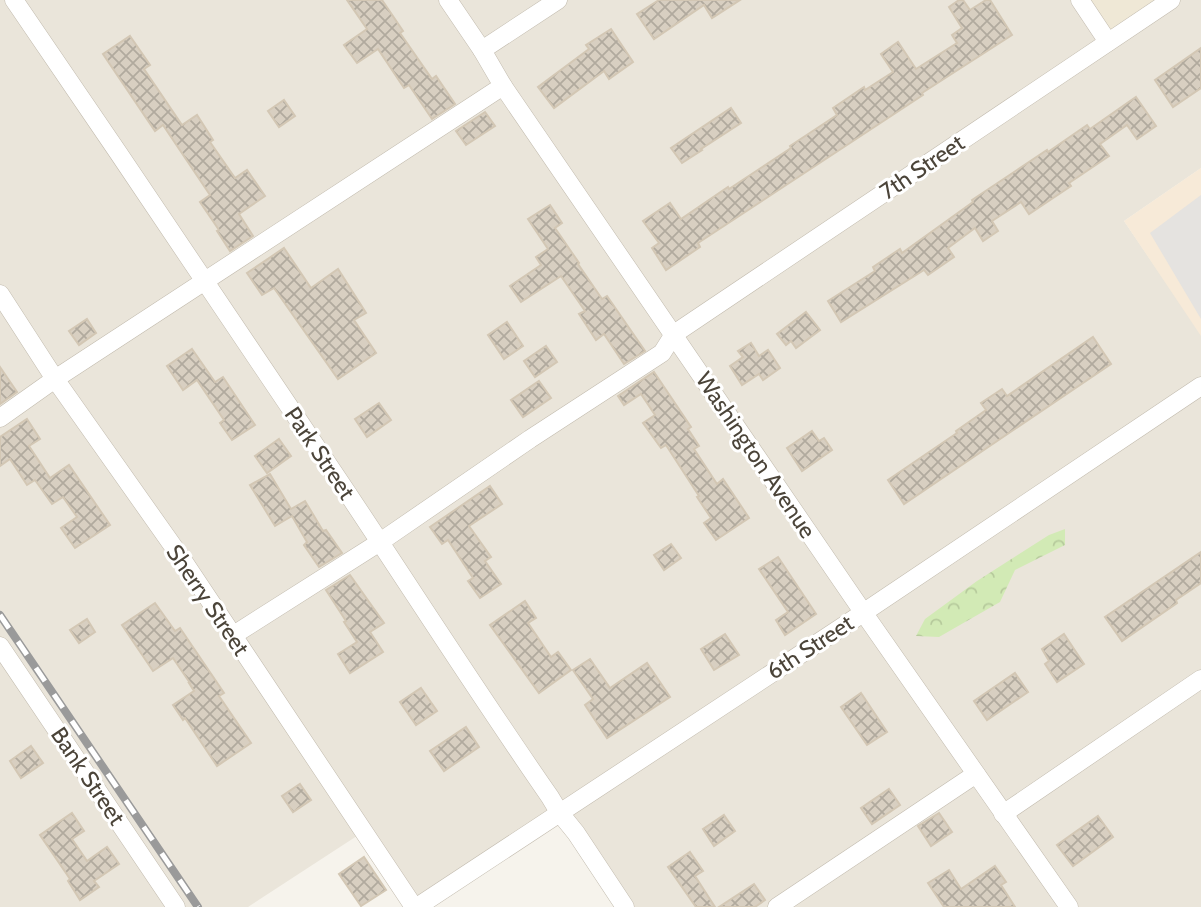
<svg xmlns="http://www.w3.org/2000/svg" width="1201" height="907" font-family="Cabin,sans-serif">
	<defs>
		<pattern id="forest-crowns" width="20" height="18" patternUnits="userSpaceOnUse" patternTransform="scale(1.75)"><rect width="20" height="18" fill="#d2eab5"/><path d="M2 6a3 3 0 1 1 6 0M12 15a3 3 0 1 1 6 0" fill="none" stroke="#b6ca9c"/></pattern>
		<pattern id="building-cross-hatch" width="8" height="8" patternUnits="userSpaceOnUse" patternTransform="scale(1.75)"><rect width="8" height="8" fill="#d8cfc1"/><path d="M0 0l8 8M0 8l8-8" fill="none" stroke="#b1aa9e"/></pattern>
	</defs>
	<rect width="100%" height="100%" fill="#f6f3ec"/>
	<path fill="#eae5da" d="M0,0H1201V168L1124,221L1201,334V907H625L559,813L417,907L363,832L248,907H0Z"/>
	<path fill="#f7ead8" d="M1201,168V336L1124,221Z"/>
	<path fill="#efe8d6" d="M1080,0H1171L1108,42Z"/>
	<path fill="url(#forest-crowns)" d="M1065,529V545L1015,570L1000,602L939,637L916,636L925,619L977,581L1049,535Z"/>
	<path fill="#e5e3e0" d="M1201,195V319L1150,233Z"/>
	<g fill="url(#building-cross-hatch)" stroke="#d3c7b4" stroke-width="2">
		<path d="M347,0H382L403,31L400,33L432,79L436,76L455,104L432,119L409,85L404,88L378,49L357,63L344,45L367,29Z"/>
		<path d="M659,0H740L712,18L704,5L654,39L637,14Z"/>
		<path d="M959,0H963L970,10L986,0H990L1012,35L922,93L923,95L698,243L700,247L666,270L652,248L659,243L643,221L670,203L681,219L728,187L729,189L791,148L790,146L837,115L833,108L864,87L865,90L893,72L881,54L898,42L916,69L957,43L952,35L962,28L949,7Z"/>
		<path d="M611,29L633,62L609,79L604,71L554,108L538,87L589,49L586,45Z"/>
		<path d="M130,36L150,65L144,69L182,125L197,115L213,140L210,142L235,178L247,170L265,196L239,214L253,236L230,251L217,231L219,230L200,202L210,195L163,125L155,131L103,54Z"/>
		<path d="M1201,48V88L1173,107L1155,80Z"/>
		<path d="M1136,97L1156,126L1137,139L1127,125L1100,144L1109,156L1069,183L1071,186L1029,214L1021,202L992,221L998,231L983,241L975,228L948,248L954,257L928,275L924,270L841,322L828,301L875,271L873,267L900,249L902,253L973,202L972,200L1047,150L1048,152L1087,125L1090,129Z"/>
		<path d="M284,100L295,116L279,127L268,111Z"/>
		<path d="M731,108L741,123L701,149L702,150L682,163L671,148Z"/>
		<path d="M485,112L495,126L466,145L456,131Z"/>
		<path d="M550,205L562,223L555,228L579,263L578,264L602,299L607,296L645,351L624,364L604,334L596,340L579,314L585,311L561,276L521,302L510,286L541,265L536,257L548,249L528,219Z"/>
		<path d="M284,248L311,288L338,269L366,313L354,320L376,353L338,379L274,288L262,295L247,273Z"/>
		<path d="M806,312L820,330L796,348L791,341L786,345L777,334Z"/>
		<path d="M87,319L96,333L79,345L69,331Z"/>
		<path d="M507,322L523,346L504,359L488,335Z"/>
		<path d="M1093,337L1111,364L904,504L888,480L957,433L956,431L986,410L981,403L1002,389L1007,396Z"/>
		<path d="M751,343L759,356L768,350L780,368L763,380L759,374L742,385L730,366L743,357L738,351Z"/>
		<path d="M546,346L557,362L535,377L524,361Z"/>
		<path d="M192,349L215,382L223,377L255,425L232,440L220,423L224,420L197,380L183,390L167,366Z"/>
		<path d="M0,367L17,392L0,404Z"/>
		<path d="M654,372L691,427L688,429L699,446L694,449L717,484L723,479L749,518L716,540L704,523L711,518L697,497L699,496L666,445L661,448L643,423L655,415L641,394L624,405L618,396Z"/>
		<path d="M539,381L551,398L523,417L511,400Z"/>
		<path d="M379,403L391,420L367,437L355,419Z"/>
		<path d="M27,419L40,439L29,446L50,478L69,465L110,525L75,548L61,528L77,517L63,497L52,504L35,480L27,485L10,459L0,466V437Z"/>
		<path d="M812,431L819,441L824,438L832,450L802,471L787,448Z"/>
		<path d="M279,439L291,456L267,473L255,456Z"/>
		<path d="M270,474L291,509L305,501L323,531L326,530L342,553L319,567L304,545L307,542L292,516L275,526L250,485Z"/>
		<path d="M490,486L502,504L469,526L491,557L485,561L501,584L480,598L468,581L473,578L448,540L442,544L430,527Z"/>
		<path d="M671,544L681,558L664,570L654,555Z"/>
		<path d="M1201,552V583L1176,600L1177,603L1122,641L1105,617Z"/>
		<path d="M778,557L816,614L785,635L776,620L788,612L759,569Z"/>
		<path d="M350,575L384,623L370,632L383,652L350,673L338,654L357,642L344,622L346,621L326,590Z"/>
		<path d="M525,601L536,618L528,623L551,657L558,652L571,670L539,693L490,625Z"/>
		<path d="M155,603L175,631L180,628L224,693L219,696L251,743L217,766L185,718L183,720L173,705L194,691L189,683H190L173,658L153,671L122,625Z"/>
		<path d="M87,619L95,632L79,643L70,630Z"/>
		<path d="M725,634L739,655L714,670L701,649Z"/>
		<path d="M1064,634L1084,664L1057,682L1045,664L1049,661L1042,649Z"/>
		<path d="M590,659L610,688L647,663L670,697L607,738L585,705L593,699L573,670Z"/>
		<path d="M1015,673L1028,692L987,720L974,701Z"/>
		<path d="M421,688L437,711L416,725L400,702Z"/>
		<path d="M861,693L887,732L867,745L841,707Z"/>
		<path d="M466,727L479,747L444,771L430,751Z"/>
		<path d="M31,746L43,763L21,778L10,761Z"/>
		<path d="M300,784L311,800L293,812L282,796Z"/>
		<path d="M889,789L900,805L872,824L861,808Z"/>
		<path d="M72,813L84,831L72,839L87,861L107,847L119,864L94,881L99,887L80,900L68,881L70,879L40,835Z"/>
		<path d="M939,813L952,832L931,846L918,826Z"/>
		<path d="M724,815L735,831L714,846L703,829Z"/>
		<path d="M1098,816L1113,837L1073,866L1057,845Z"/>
		<path d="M690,852L703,871L695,876L715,907H696L668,867Z"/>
		<path d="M364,857L386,890L361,906L339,874Z"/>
		<path d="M995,866L1006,882L1001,885L1015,907H944L928,883L949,870L961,889Z"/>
		<path d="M754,884L765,900L755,907H719Z"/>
	</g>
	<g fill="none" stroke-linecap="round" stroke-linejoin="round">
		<g stroke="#c2bbae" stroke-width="19">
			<g id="minor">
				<path d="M14,0C123,159 231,319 338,479C409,585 477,692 550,797L559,812L576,833L625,907"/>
				<path d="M448,0L482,50L503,86L863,612L1069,907"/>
				<path d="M1080,0L1108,42"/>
				<path d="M482,50L558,0"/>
				<path d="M0,294L55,379L180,556L414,907"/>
				<path d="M0,418L55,379L503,86"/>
				<path d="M232,636L380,542L530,439L662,353L674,334L1171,0"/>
				<path d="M0,646L176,907"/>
				<path d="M1003,814L1201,679"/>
				<path d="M417,907L845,625L1201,386"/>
				<path d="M777,907L976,774"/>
			</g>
		</g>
		<use href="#minor" stroke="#fff" stroke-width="18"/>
		<g stroke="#9a9a9a" stroke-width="8">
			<path id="rail" d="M0,615L198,907"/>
		</g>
		<use href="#rail" stroke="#fff" stroke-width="5" stroke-dasharray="16" stroke-linecap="butt"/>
	</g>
	<g text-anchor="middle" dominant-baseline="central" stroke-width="6" stroke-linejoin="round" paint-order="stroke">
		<g font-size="23" fill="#4b4439" stroke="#fff">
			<text transform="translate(922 167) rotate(-34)">7th Street</text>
			<text transform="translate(320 453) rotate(56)">Park Street</text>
			<text transform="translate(756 455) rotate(56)">Washington Avenue</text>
			<text transform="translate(208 600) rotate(56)">Sherry Street</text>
			<text transform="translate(810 647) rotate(-33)">6th Street</text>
			<text transform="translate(88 776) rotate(56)">Bank Street</text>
		</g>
	</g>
</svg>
